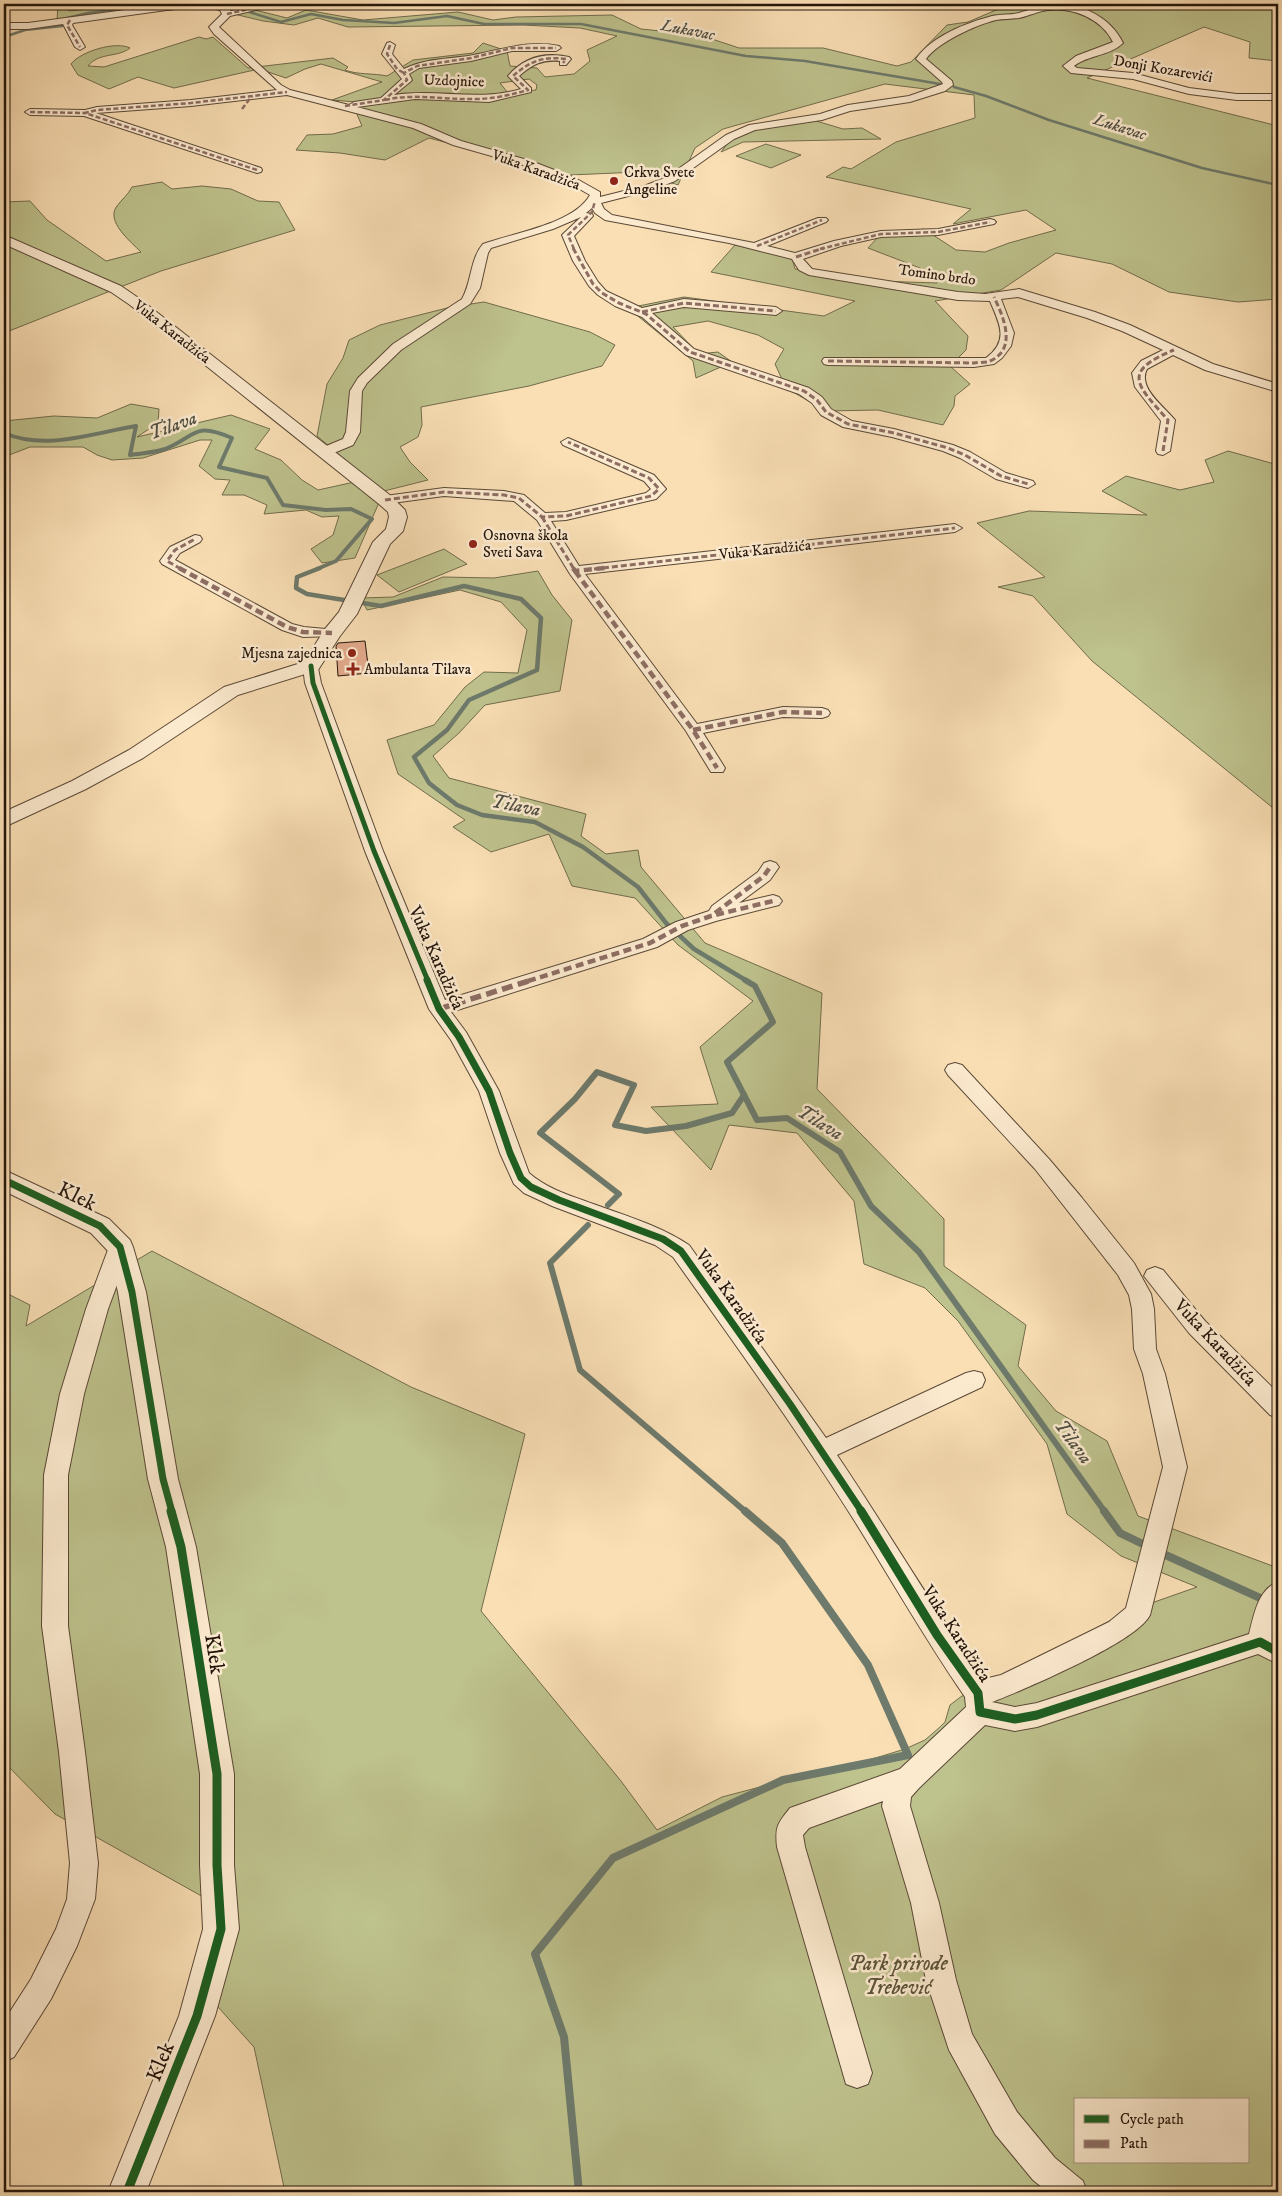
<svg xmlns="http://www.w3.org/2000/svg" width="1282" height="2196" font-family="'IM FELL DW Pica',serif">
	<rect width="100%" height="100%" fill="#fadfb5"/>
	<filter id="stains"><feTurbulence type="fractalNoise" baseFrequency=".004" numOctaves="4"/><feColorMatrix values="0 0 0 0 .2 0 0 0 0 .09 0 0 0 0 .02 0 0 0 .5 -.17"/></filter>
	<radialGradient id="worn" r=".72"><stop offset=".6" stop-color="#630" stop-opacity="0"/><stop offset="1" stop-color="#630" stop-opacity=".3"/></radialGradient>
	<g fill="#bec28d" stroke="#716c4c" fill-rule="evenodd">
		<path d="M58,4H63L69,11L136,4H242L251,9L287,18L306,10L363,20L458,12L493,20L516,17L612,15L641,29L700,35L739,48H823L897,66L911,62L947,25L968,22L1010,4H1278V61L1249,58L1250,42L1204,27L1087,78L1278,126V299L1238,302L1169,292L1112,264L1056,253L1001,290L935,301L968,336L966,350L950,366L970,384L955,396L954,406L943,425L878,410L826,411L786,388L775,364L784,349L758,335L708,321L673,327L699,354L718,352L732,362L696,378L693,361L628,308L684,297L824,316L855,301L711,272L735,245L792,258L795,269L877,281L937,283L920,268L868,248L878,237L924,229L956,250L985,252L1009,243L1056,230L1026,210L953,224L971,209L826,177L843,167L851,169L896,142L975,118L974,95L885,84L723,129L695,148L678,185L638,172L570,175L429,138L385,160L340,153L296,150L307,135L333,134L362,126L353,105L356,102L332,100L382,82L321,64L305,69L286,78L259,69L174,88L138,77L109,89L78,75L71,64C81,51 116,41 130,48C117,58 99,52 88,66L104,67L199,37L206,39L213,37L248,68L333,58L348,67L345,70C358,75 373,73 387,76L413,60L473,53L483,43L507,51L510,66L537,68L545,77L574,74L590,61L587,50L617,36L580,28L523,25L348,27L318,18L294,25L263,21L205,7L57,20ZM529,79L537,85L536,90L508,93L500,83Z"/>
		<path d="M813,120L843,129L862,128L881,139L743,142L721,152L731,139L766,126Z"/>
		<path d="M766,144L801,155L771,168L736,156Z"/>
		<path d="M162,182L172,189L202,186L231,189L258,201L279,202L295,230L161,271L4,333V202L30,201L47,220L106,261L141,252C131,242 105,221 117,206C122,199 128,195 132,187Z"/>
		<path d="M484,302L590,332L615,345L602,366L529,386L421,407L422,425L418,437L400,447L410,462L428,480L384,491L355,558L322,563L311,549L333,535L339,516L322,517L306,510L264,514L267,505L244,495H222L230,480L215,479L199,466L212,440H200L143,458L112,460L97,455L83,447H30L4,457V421L54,416L97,418L131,404L159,409L158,423L137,437L231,415L270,429L255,449L281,460L302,480L318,490L368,479L317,436L327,384L343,358L349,340L380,325L451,307Z"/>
		<path d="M1228,451L1278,465V812L1092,661L1033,596L998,587L1045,577L977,523L1029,511L1147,515L1102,491L1126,476L1180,490L1214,482L1205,460Z"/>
		<path d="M444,549L467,564L399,592L377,575Z"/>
		<path d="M538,571L552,595L572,620L560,691L485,705L459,733L433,756L449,778L586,814L581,836L606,854L638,850L641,867L705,943L822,993L817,1089L944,1219V1266L1026,1325L1018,1366L1056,1411L1107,1441L1138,1516L1278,1568V2192H285L254,2047L200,1987L205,1898L55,1814L4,1762V1292L30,1305L26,1326L152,1251L411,1387L525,1434L481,1611L621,1781L657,1830L722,1797L779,1782L846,1767L905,1749L925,1740L940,1727L945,1722L950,1705L962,1696L982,1690L1126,1612L1197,1587L1121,1556L1067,1514L1047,1444L958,1321L925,1288L864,1264L854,1201L797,1133L729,1125L711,1170L651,1107L718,1104L700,1047L753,1001L678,945L635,898L572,886L549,834L491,852L453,827L465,820L398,774L387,740L434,725L465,687L484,672L518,673L527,630L501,602L460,590L367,610L361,598L393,597L443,577L494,578ZM1076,2100H1248V2162H1076Z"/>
	</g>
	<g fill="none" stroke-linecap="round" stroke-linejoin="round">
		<g stroke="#6d7a6c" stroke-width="2.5">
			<path d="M224,4L281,22L311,14L343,20L394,23L447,16L484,24H581L746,56L805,61L940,84"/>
			<path d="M67,18L88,13L153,4"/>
			<path d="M4,37L25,30L62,26L64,23"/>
			<path d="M954,87L986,96L1049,120L1202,168L1278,185"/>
		</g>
		<path stroke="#6d7a6c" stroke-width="4" d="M4,433C46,451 93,433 136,426L130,455C141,453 154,453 165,449C197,436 193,421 232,438L219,467L267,478L283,505L326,510L351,509L372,519L336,561L317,569"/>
		<path stroke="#6d7a6c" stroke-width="4.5" d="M320,568L297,577L296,588L307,594L381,606L464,586L521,599L541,618L537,670L469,700L447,730L414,757L429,783L457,805L482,815L535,822L583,847L638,887L666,923L694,949L747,981"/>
		<g stroke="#6d7a6c" stroke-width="6">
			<path d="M745,980L755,986L773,1022L727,1062L757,1120L787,1118L840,1152L871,1206L919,1252L1105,1512"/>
			<path d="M608,1205L619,1194L540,1133L575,1099L597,1072L634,1085L615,1125L646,1131L686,1126L732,1113L744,1095"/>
			<path d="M588,1225L550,1263L580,1370L746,1512"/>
		</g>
		<g stroke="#6d7a6c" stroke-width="8">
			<path d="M1104,1511L1120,1533L1149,1547"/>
			<path d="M1159,1552L1278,1606"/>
			<path d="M579,2192L564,2037L535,1954L613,1858L783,1780L908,1755L868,1665L782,1543L745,1511"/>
		</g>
	</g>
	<path fill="#e2a98b" stroke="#24150b" d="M365,641L369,673L338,676L336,646L338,643Z"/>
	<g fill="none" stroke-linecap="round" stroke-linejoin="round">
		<g stroke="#5a4836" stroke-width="2">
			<g id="minor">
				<path d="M170,4H192L188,7L73,23L72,25L85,47L80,50L75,47L63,24L28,29H4V23H28Z"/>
				<path d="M207,4H225L231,11L260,4H275L274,6L230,16L219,27L281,85L290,90L349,105L354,102L381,98L402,79L382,54L387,43L390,42L395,45L392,54L404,69C423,59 447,59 468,56C498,51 528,39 559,46L561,48L556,51H512L471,61L419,68L409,74L412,80L410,82L394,95C438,88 476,102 521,89L508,76C524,57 546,52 569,57L571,59L566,65H560V61C542,59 532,65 519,76L531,88V92L489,102L415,99L357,107L421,124L461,141L531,161L575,178L600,192V197L644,186L667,177L726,135L749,125L820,114L848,105L909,96L943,84L942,82L916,59C932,36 966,23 992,16C1001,14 1010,15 1019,13C1029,10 1038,6 1049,5C1078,1 1110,16 1123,43C1110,56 1088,55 1074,66L1077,68L1133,73L1189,88L1237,94H1278V100H1237L1189,94L1133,79L1071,73L1063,66L1076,56L1113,42C1102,19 1073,7 1048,10C1038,11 1029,16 1019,18C1011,19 1003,19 996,20C976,25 938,42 926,59L952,81L953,85L945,91L910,102L850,111L822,120L755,130L734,139L675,181L652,190L601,203L604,209L612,215L754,243L818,218H826L828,220L826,222L767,246L795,253L834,241L881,231L938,229L990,219L994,220L996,222L994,224L938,235L881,237L841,246L803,259L812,269L958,292L985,294L1019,289L1095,312L1130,325L1213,364L1278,384V392L1205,370L1173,355L1147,369C1137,388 1165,407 1175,420L1170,451L1163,455L1158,454L1156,451L1161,421L1135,387L1132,373L1141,361L1163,350L1122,331L1087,318L1018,297L1001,299L1014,333L1011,346L1002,358L994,364L974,367L828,365L824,364L822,361L824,358H986C1010,340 999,323 990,301L958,300L809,275L799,270L792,259L729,243L605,220L595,213L592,208L586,213L592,214L593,216L574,236L585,261L598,282L606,291L642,308L684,299L776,307L782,311L776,315L684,307L652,313L694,349L809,388L822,397L831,409L852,421L894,429L953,445L970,452L1006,473L1033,481L1035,484L1028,488L996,479L960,458L943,451L892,437L843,427L821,415L812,403L799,394L686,355L642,317L615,306L598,295L589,286L573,261L562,235L581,217L553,229L491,248L488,253L480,288L470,304L401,350L367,383L362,391L360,432L353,445L329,455H319L317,452L319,449L343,439L346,432L350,391L358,378L393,344L462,299C472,281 470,259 483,244C513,233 574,224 590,195L567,182L523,165L453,145L413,128L287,95L191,106L96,113L261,168L262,170L261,172L257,173L84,116L30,115L25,112L30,109L85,110L97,107L191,100L277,90L214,34L209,27L222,14L219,8L208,6Z"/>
				<path d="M568,438L654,475L666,489L656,499L566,520L551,521L579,566L955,524L962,528L955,532L585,574L697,724L783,707L822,708L828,710L830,713L828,716L822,718L783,717L703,733L725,768L723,772H711L686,731L570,574L537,520L514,501L444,496L385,504L378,500L385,496L444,488L504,491L524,495L545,513L566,512L646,493L651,489L644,481L563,445L561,442Z"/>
				<path d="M195,535L200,536L202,539L200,542L180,553L175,560L292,624L304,627L337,630L340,633L337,636L303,637L282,630L162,564L160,561L170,547Z"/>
				<path d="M311,661L317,663L321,683L383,851L445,1000L643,939L676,922L709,911L712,906L758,872L764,863L770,861L776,863L779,867L770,880L739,903L773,895L779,897L782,901L779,905L716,921L688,930L657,947L451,1012L466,1032L499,1091L529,1173C545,1187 565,1194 585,1201C620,1214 657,1224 689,1245L826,1438L966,1373L974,1371L982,1373L985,1380L982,1387L837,1455C887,1529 932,1607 984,1679L1001,1675L1109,1622L1126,1608L1163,1467L1143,1374L1134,1349L1132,1309L1129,1295L1118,1275L1035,1169L948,1075L945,1070L948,1065L955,1063L962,1065L1049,1159L1082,1198L1134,1263L1151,1294L1154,1309L1156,1349L1165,1374L1187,1467L1150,1615C1137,1642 1023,1690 992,1702L1015,1707L1037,1703L1249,1634C1254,1615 1258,1589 1278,1582V1619L1274,1636L1278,1639V1664L1258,1654L1037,1727L1015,1731L985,1725L919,1788L911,1797L910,1806L939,1903L956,1980L972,2034L1017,2112L1055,2158L1083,2181L1087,2192H1048L1033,2180L995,2134L949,2050L926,1980L911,1903L882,1806L883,1801L809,1828L803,1835L805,1847L872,2073L868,2084L857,2088L846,2084L777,1847C775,1827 777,1824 790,1808L900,1769L966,1707L965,1697C925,1639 891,1579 854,1520C797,1430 735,1344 673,1257L655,1245L552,1206L524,1193L514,1184L500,1153L479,1091L451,1040L429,1009L365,851L305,683L303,666L305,663Z"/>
				<path d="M120,1239L128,1241L131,1247L108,1309L84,1394L68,1475V1626L85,1752L98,1863L95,1899L77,1946L51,1999L14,2057L4,2062V2021L31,1979L56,1929L67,1899L70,1863L59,1752L42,1626L44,1475L60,1394L86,1309L109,1247L112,1241Z"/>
				<path d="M1155,1267L1163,1270L1205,1321L1278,1393V1418L1270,1415L1189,1333L1144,1276L1147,1270Z"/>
			</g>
		</g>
		<g stroke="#5a4836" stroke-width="2">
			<g id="tertiary">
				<path d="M4,235L121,286L140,299L391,496L405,510L407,517L403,531L390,544L357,614L340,636L318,670L238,695L143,758L86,789L4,827V812L72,781L129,750L224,687L304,662L325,629L339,612L373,542L386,529L389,517L388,512L379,504L130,305L111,292L4,244Z"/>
				<path d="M4,1170L109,1219L130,1240L133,1247L146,1292L178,1479L196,1547L234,1774V1865L239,1929L215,2016L146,2192H108L179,2016L203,1929L200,1865V1774L166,1547L148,1479L118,1292L108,1251L91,1233L4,1191Z"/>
			</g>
		</g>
		<use href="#minor" fill="#fceacf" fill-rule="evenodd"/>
		<use href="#tertiary" fill="#fceacf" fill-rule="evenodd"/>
		<g stroke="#8d6e63" stroke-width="2.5" stroke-dasharray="5 2.5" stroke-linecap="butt">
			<path d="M227,14L271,4"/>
			<path d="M70,20L67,25L80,47"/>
			<path d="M390,45L387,54L397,69L404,73"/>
			<path d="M385,100C415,93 444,100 474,99C493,99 511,95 528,90L513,76C530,61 543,56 566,59L563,63"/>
			<path d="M345,106L384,100L407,80L404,73L417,66L471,58L512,48H556"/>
			<path d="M242,109L252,96"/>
			<path d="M30,112L85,113"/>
			<path d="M257,170L85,113L97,110L191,103L287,92"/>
			<path d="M757,246L822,220"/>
			<path d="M574,249L568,235L592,212L595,201"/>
			<path d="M820,249L881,234L938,232L990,222"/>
		</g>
		<g stroke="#8d6e63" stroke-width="3" stroke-dasharray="6 3" stroke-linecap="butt">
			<path d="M573,248L593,284L602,293L619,303L646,314L690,352L804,391L817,400L826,412L848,424L894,433L948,448L965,455L1001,476L1028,484"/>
			<path d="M796,257L824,248"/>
			<path d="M642,312L684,303L776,311"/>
			<path d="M828,361L974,363C979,362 986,363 990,361C1018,349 1003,316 994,297"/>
			<path d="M1163,451L1168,420C1137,385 1120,372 1174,350"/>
			<path d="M385,500L444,492L504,495L519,498L542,517L566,516L651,496L659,489L649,478L568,442"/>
			<path d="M542,517L574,569"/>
			<path d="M181,569L167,561L175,550L195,539"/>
			<path d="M594,569L955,528"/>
		</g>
		<g stroke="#8d6e63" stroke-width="4.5" stroke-dasharray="8 4.5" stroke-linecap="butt">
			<path d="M179,568L287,627L303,632L332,633"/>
			<path d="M573,568L575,571L605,568"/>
			<path d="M575,571L693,730L717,768"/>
			<path d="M693,730L783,712L822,713"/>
			<path d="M715,913L764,876L770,867"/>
			<path d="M528,981L650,943L682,926L711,916L773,901"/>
		</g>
		<path stroke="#8d6e63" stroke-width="5.5" stroke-dasharray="11 5.5" stroke-linecap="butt" d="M439,1009L532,980"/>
		<g stroke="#fceacf" stroke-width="8">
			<path id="cycleway-far2" d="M311,666L313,683L374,851L428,981"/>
		</g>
		<g stroke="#fceacf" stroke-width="10">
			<g id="cycleway-far1">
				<path d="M427,980L439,1009L459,1037L489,1091L510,1153L521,1178L531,1187L559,1200L663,1239L681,1251L790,1404L862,1512"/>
				<path d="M4,1180L100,1226L120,1247L132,1292L163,1479L172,1512"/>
			</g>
		</g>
		<g stroke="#fceacf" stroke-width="12">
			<g id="cycleway">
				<path d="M861,1511L937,1635L978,1693L980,1712L1015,1719L1037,1715L1260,1642L1278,1652"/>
				<path d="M127,2192L197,2016L221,1929L217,1865V1774L181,1547L171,1511"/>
			</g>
		</g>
		<use href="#cycleway-far2" stroke="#1b5e20" stroke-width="5"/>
		<use href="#cycleway-far1" stroke="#1b5e20" stroke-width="7"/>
		<use href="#cycleway" stroke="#1b5e20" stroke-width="9"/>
	</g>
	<g fill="#8f2418" stroke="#fceacf" stroke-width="2">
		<circle cx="614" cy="181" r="5"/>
		<circle cx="473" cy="544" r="5"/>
		<circle cx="352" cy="653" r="5"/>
		<path d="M350.5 661.5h5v5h5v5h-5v5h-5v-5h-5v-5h5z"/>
	</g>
	<g text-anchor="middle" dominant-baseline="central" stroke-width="5" stroke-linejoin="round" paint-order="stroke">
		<g font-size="15" fill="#24150b" stroke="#fceacf">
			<text transform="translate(1163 69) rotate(10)">Donji Kozarevići</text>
			<text transform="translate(454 81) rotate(2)">Uzdojnice</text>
			<text transform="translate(536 170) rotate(20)">Vuka Karadžića</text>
			<text transform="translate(937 275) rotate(8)">Tomino brdo</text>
			<text transform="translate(172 332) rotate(38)">Vuka Karadžića</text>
			<text transform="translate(765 550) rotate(-6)">Vuka Karadžića</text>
		</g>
		<g font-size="15" fill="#24150b" stroke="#fceacf" text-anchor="start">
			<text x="624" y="172">Crkva Svete<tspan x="624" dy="17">Angeline</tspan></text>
			<text x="483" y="535">Osnovna škola<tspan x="483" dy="17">Sveti Sava</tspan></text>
			<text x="342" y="653" text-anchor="end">Mjesna zajednica</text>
			<text x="364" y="669">Ambulanta Tilava</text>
		</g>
		<g font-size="16" font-style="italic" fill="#4f5044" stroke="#fceacf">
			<text transform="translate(688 30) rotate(11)">Lukavac</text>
			<text transform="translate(1120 127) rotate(18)">Lukavac</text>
		</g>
		<g font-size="18" fill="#24150b" stroke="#fceacf">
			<text transform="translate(436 958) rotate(66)">Vuka Karadžića</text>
			<text transform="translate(731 1297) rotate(55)">Vuka Karadžića</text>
			<text transform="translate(1215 1343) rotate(47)">Vuka Karadžića</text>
			<text transform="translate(956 1634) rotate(57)">Vuka Karadžića</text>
		</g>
		<g font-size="19" font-style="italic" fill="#4f5044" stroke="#fceacf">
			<text transform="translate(173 426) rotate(-20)">Tilava</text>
			<text transform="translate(516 806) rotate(11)">Tilava</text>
			<text transform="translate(820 1123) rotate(32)">Tilava</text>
			<text transform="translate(1073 1442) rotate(54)">Tilava</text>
		</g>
		<g font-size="21" fill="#24150b" stroke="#fceacf">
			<text transform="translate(77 1197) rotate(26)">Klek</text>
			<text transform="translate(214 1654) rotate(81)">Klek</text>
			<text transform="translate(161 2062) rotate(-68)">Klek</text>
		</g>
		<g font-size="21" font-style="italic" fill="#5a5238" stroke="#fceacf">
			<text x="898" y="1964">Park prirode<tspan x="898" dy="24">Trebević</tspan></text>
		</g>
	</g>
	<rect width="1282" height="2196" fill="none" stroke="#fadfb5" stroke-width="20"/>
	<rect x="5" y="5" width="1272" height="2186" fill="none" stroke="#24150b" stroke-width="2.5"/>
	<rect x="10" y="10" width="1262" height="2176" fill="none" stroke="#24150b"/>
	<rect x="1074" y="2098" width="175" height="65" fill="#fceacf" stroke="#a69581"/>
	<rect x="1084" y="2115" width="25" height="8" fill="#1b5e20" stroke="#a69581"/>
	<text x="1120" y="2124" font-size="15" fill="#24150b">Cycle path</text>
	<rect x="1084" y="2140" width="25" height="8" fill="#8d6e63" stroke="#a69581"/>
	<text x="1120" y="2148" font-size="15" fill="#24150b">Path</text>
	<rect width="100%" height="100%" filter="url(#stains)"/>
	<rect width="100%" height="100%" fill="url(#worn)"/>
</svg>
